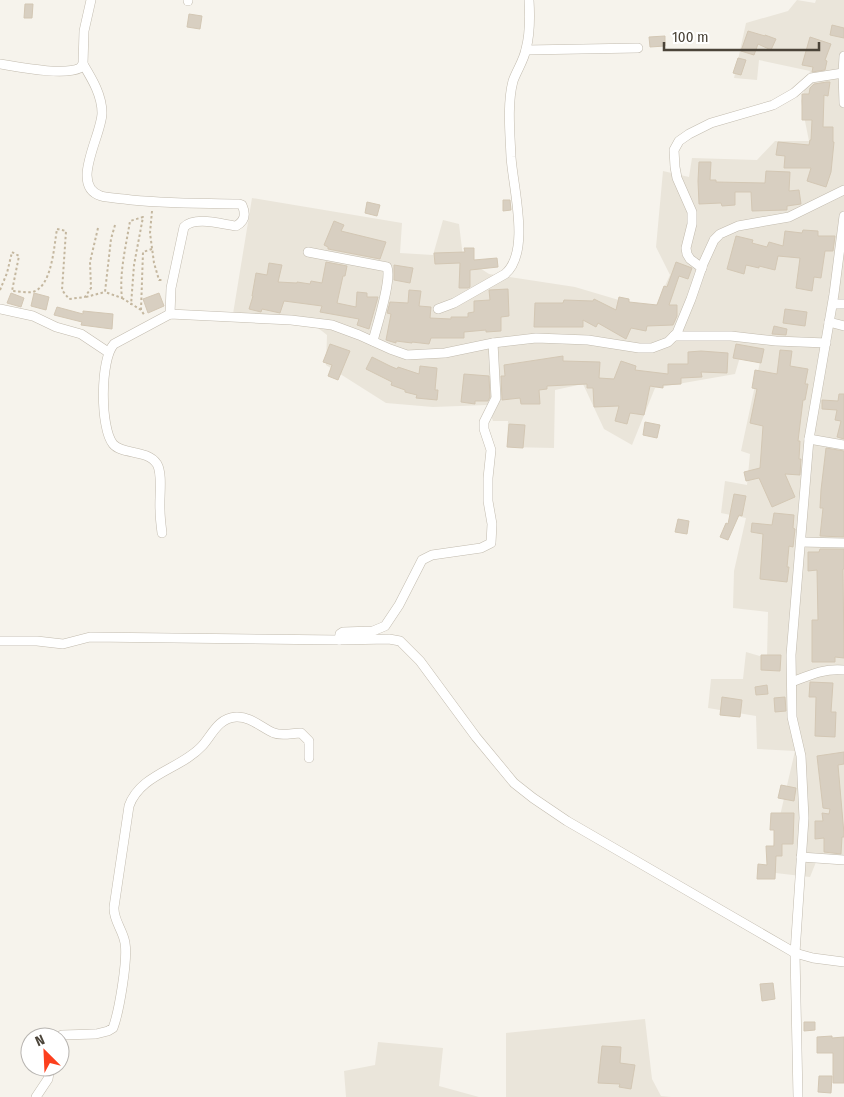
<svg xmlns="http://www.w3.org/2000/svg" width="844" height="1097" font-family="'Fira Sans Condensed',sans-serif">
	<rect width="100%" height="100%" fill="#f6f3ec"/>
	<g fill="#eae5da">
		<path d="M797,0L815,3L816,0H844V861L816,862L810,877L767,872L795,751L757,749L756,716L708,708L711,679H743L746,652L767,658L768,612L733,608L734,571L746,518L721,513L725,481L747,485L750,454L741,451L760,362L740,357L735,374L655,388L632,445L604,429L583,384L555,390L554,448L507,447L508,421H493L487,405L433,407L386,403L326,365L327,335L313,324L232,320L252,198L402,223L400,253L433,255L443,220L459,224L463,257L489,274L575,287L639,306L656,305L670,275L656,247L663,171L689,177L692,158L757,160L775,141H809L801,101L810,71L759,60L757,80L734,78L746,23L788,11Z"/>
		<path d="M645,1019L652,1079L661,1096L671,1097H506V1033Z"/>
		<path d="M378,1042L443,1048L439,1086L479,1097H346L344,1071L375,1065Z"/>
	</g>
	<g fill="#d8cfc1" stroke="#d3c7b4">
		<path d="M25,4H33L32,18H24Z"/>
		<path d="M189,14L202,16L200,29L187,27Z"/>
		<path d="M832,25L844,28V38L830,35Z"/>
		<path d="M748,31L765,36V35L776,39L771,50L758,44L754,55L741,51Z"/>
		<path d="M665,36V46L650,47L649,37Z"/>
		<path d="M810,37L831,44L825,60L827,61L825,70L812,72L813,67L802,65Z"/>
		<path d="M738,58L746,60L741,75L733,73Z"/>
		<path d="M827,82H830L828,96L824,95L823,127H833V142H834L831,172L826,187L807,181L811,168H784L785,156L776,155L778,142L809,145L810,140H811L812,120H802V94H809L810,88L814,84Z"/>
		<path d="M699,162H711L710,180H716V182L765,183L766,171L790,172L789,191L799,190L801,204L787,206V210L752,211L751,192H735V205L722,206L721,203L699,204L698,181Z"/>
		<path d="M503,200H510L511,210L503,211Z"/>
		<path d="M367,202L380,205L377,216L365,213Z"/>
		<path d="M334,221L344,225L341,231L386,242L380,259L328,249V247L324,245Z"/>
		<path d="M803,230L818,231V236H835L833,251H825L821,278L814,277L812,291L796,288L800,258L778,256L775,270L759,266V268L746,265L744,274L727,269L736,236L753,240L752,243L767,247L769,242L783,246L785,231L802,233Z"/>
		<path d="M464,248H474V260L497,258L498,267L470,270V287L468,288H459L460,263L435,264L434,253L465,252Z"/>
		<path d="M326,262L347,266L345,276H343L337,303L356,307L357,292L367,293V297H378L369,329L357,325L359,319L320,312L322,306L284,301L280,313L262,309L261,312L249,309L253,296H252L256,273L267,275L269,263L282,265L278,282L297,283V282L310,284L311,281L322,283Z"/>
		<path d="M676,262L692,268L688,279L679,276L669,305H677V316L673,325L647,326L646,331L631,328L626,339L598,323L596,327L583,320V327H534L535,303H563L564,300L593,301L594,299L616,310L619,297L629,299V302L657,305L664,286L667,287Z"/>
		<path d="M394,265L413,268L410,283L394,280Z"/>
		<path d="M508,289L509,316L501,317V331L486,332V330L464,332V338H431L429,344L412,342V343L396,341V343L386,340L391,314L387,313L390,302L408,303L409,290L421,291L419,306L431,307L430,318L451,319V317H468V313L474,312V301L490,300L489,290Z"/>
		<path d="M11,293L24,298L21,307L7,303Z"/>
		<path d="M34,293L49,297L46,310L31,306Z"/>
		<path d="M159,293L164,306L148,313L143,299Z"/>
		<path d="M57,307L83,314V311L113,314L112,329L81,325L82,322L54,315Z"/>
		<path d="M785,309L807,312L805,326L783,323Z"/>
		<path d="M774,326L787,329L786,335L772,334Z"/>
		<path d="M330,344L350,351L338,380L328,376L332,365L323,362Z"/>
		<path d="M736,344L764,349L761,363L733,358Z"/>
		<path d="M780,350L792,351L790,366L808,369L805,384H808L805,400H803L798,441H800L799,459H801L800,475L785,474L795,497L772,507L759,478L746,481L744,472L760,468L763,426L750,423L757,389L752,388L755,370L777,374Z"/>
		<path d="M701,351L728,353L727,373L701,372L702,377L681,378V384L663,385V388L650,386L644,415L630,413L627,424L615,421L619,406L594,407L593,388H587V384L547,386V389L539,390L540,404H521L520,398L502,400L501,376H505L504,365L563,356V361L600,362L599,378L614,379L621,361L636,366L635,370L668,374V364H688V352Z"/>
		<path d="M372,357L390,366L397,369L398,367L419,374L420,366L437,368L435,390H438L437,400L416,398L417,395L405,392V390L391,385L392,382L366,369Z"/>
		<path d="M464,374L489,376L490,397L488,401H475V404L461,402Z"/>
		<path d="M839,394H844V439L837,437L841,421L835,420L837,410L822,409V400L838,401Z"/>
		<path d="M645,422L660,425L657,438L643,435Z"/>
		<path d="M509,424L525,425L523,448L507,447Z"/>
		<path d="M826,448L844,451V537L820,536L823,508H820L821,490Z"/>
		<path d="M734,494L746,496L742,516L739,515L728,540L720,537L726,523L728,524Z"/>
		<path d="M774,513L794,515L793,528L795,529L793,547L789,546L787,567H789L787,582L760,579L763,534L751,532L752,523L772,525Z"/>
		<path d="M678,519L689,521L687,534L675,532Z"/>
		<path d="M820,549H844V569H843L844,658L835,657V662H812V620H818L817,570L808,571V552H819Z"/>
		<path d="M761,655H781L780,671L761,670Z"/>
		<path d="M810,682L833,683L831,712H836L835,737L815,736L816,697H809Z"/>
		<path d="M767,685L768,694L756,695L755,687Z"/>
		<path d="M722,697L742,700L740,717L720,715Z"/>
		<path d="M785,697L786,711L775,712L774,698Z"/>
		<path d="M844,752V764L838,765L844,834V837H842L841,854L824,852V838L815,839V821H823L822,813L829,814L830,809L823,808L817,756Z"/>
		<path d="M781,785L796,788L794,801L778,798Z"/>
		<path d="M771,813H794L793,844H782V856H776L775,879H757L758,864L767,865L766,846H774V830H770Z"/>
		<path d="M773,983L775,999L762,1001L760,984Z"/>
		<path d="M804,1022H815V1030L804,1031Z"/>
		<path d="M832,1036V1038L844,1037V1083H833V1053H817V1037Z"/>
		<path d="M602,1046L621,1047L620,1063L635,1065L631,1089L619,1087L620,1084L598,1083Z"/>
		<path d="M819,1076H832L831,1093L818,1092Z"/>
	</g>
	<g fill="none" stroke-linecap="round" stroke-linejoin="round">
		<g stroke="#c2bbae" stroke-width="10">
			<g id="street">
				<path d="M188,0V1"/>
				<path d="M526,50L638,48"/>
				<path d="M844,56L843,73L844,103"/>
				<path d="M0,64C19,67 64,76 80,68L83,64L84,31L91,0"/>
				<path d="M83,64C92,79 102,95 102,113C102,135 69,186 101,196C108,198 117,198 124,199C162,204 201,203 239,204L242,205C246,214 245,221 236,226C221,224 195,216 184,227L171,288L170,314"/>
				<path d="M308,252L387,267C392,280 377,325 373,341"/>
				<path d="M702,268L690,259L687,254L686,248L692,224V212L677,178L675,167L674,150L679,141L689,134L711,123L773,105L794,93L811,78L843,73"/>
				<path d="M833,304H844"/>
				<path d="M0,309L33,316L56,327L81,334L108,352"/>
				<path d="M438,309L454,303L505,274C531,252 513,188 511,157C510,133 507,104 513,81C517,70 524,60 526,49C530,34 530,16 529,0"/>
				<path d="M829,322L844,326"/>
				<path d="M674,336H731L776,341L826,343"/>
				<path d="M809,439L844,445"/>
				<path d="M162,533C161,525 160,517 160,510C159,498 163,474 157,464C147,449 122,455 113,444C100,428 100,359 114,344L170,314L291,320L332,325L359,335L390,349L407,355L445,353L493,343L536,338L588,340L639,348H652L668,342L677,333L691,299L703,264L714,240L720,234L738,226L789,217L844,190"/>
				<path d="M801,542L844,543"/>
				<path d="M339,640L340,634L343,632L373,631L385,626L399,605L420,564L422,560L432,555L481,548L491,543L492,524L488,501V478L491,450L484,429V422L496,398L493,343"/>
				<path d="M0,641H37L63,644L90,637L339,640L389,639L400,641L420,661L476,737L514,783L533,798L567,821L795,953L813,958L844,962"/>
				<path d="M792,682C810,675 824,668 844,670"/>
				<path d="M801,857L844,860"/>
				<path d="M59,1037L62,1035L96,1034L108,1031L113,1028C119,1012 128,960 125,943C123,930 113,920 114,907L129,806C140,774 181,769 202,746C212,735 218,718 236,717C250,716 262,728 274,733C282,736 292,733 301,733L309,741V758"/>
				<path d="M36,1097L48,1079L50,1067"/>
				<path d="M798,1097L795,953L804,818L801,756L792,717L791,655L809,439L834,294L844,216"/>
			</g>
		</g>
		<g stroke="#c4b79f" stroke-width="2" stroke-dasharray="2.5 2.5" stroke-linecap="butt">
			<path d="M152,211L150,233L154,263L159,280H163"/>
			<path d="M115,225L111,239L105,292L122,298C119,273 126,246 130,221L143,217L134,265L131,305"/>
			<path d="M0,290L7,273L12,252L19,256L12,291C18,291 26,293 32,292C52,288 54,246 57,229L66,231L62,290L69,299L85,297L91,288L90,262L98,228"/>
			<path d="M86,297L105,292"/>
			<path d="M122,298L141,310L145,316"/>
			<path d="M141,310L143,252L152,249"/>
		</g>
		<use href="#street" stroke="#fff" stroke-width="9"/>
	</g>
	<g transform="translate(45 1052) rotate(336)"><circle r="24" fill="#ffffff" stroke="#b7b4b0"/>
	<path d="M0-4L9 19L0 12L-9 19Z" fill="#fc3f1d"/>
	<text y="-8" font-size="14" font-weight="bold" text-anchor="middle" fill="#4b4439">N</text>
	</g>
	<path d="M664 42v8h155v-8" fill="none" stroke="#4b4439" stroke-width="2.5"/>
	<text x="672" y="42" font-size="15" fill="#4b4439" stroke="#ffffff" stroke-width="4" paint-order="stroke">100 m</text>
</svg>
